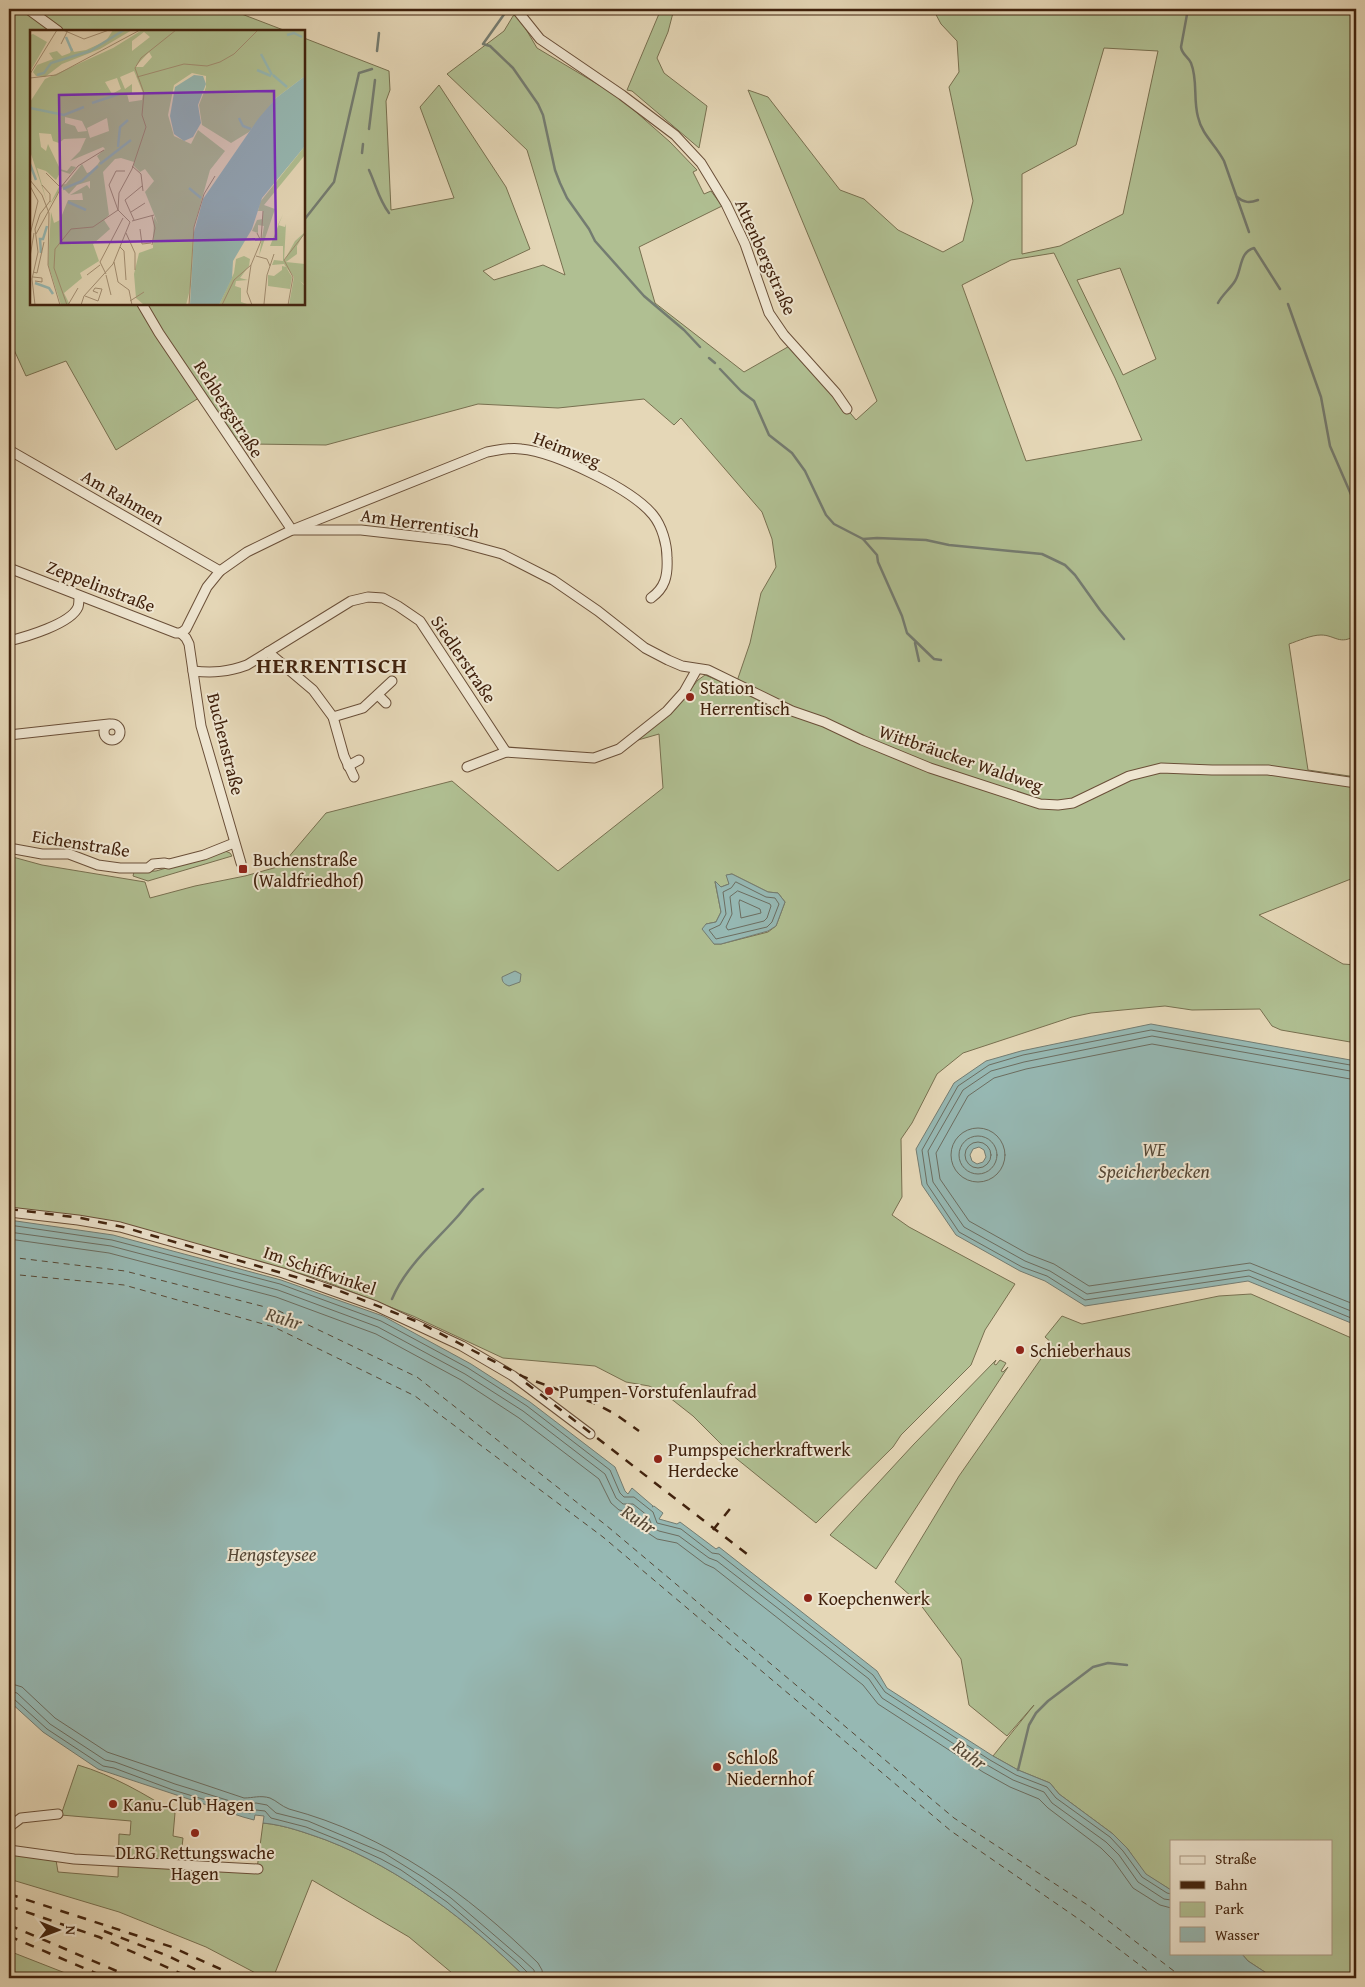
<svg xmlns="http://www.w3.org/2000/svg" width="1365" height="1987" font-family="'Gentium Book Plus',serif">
	<rect width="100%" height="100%" fill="#e5d7b7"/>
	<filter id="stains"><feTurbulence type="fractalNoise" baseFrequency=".004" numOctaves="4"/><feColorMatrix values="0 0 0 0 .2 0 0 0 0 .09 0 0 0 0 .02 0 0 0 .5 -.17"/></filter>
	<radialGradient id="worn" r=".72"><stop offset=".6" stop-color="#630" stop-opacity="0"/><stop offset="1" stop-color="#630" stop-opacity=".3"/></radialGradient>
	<g fill="#b0bf92" stroke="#787050" fill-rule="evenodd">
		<path d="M9,9H233L239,13L286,31H31V304H304V38L389,71L390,90L386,101L391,210L454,198L420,107L439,85L506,187L530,249L483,271L494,280L543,265L565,275L527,150L447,74L504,31L513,16L516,14L510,9H522L517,14L537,48L619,97L670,142L697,170L693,172L704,194L711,191L722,206L639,247L655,303L744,372L793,344L856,420L877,401L748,90L768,97L840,190L864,199L898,230L943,252L963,241L973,201L949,87L959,72L957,41L941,24L933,9H1356V635C1340,646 1335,635 1321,635C1311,635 1298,641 1289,644L1308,770L1356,777V877L1259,915L1343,964L1356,965V1043L1281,1030L1272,1026L1260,1009L1192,1010L1165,1006L1091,1013L1072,1017L963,1053L937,1074L912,1123L901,1139L902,1197L892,1215L909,1227L1015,1284L985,1330L971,1365L901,1435L893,1447L816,1523L732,1455L693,1416L665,1394L649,1386L626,1382L595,1366L503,1358L413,1316L319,1279L124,1224L9,1208V856L42,865L145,882L150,898L195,886L245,876L281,866L326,813L452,781L558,871L663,788L659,734L638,740L673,711L698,680L705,675L735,687L750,643L761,593L776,567L772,539L762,512L681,418L674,425L644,399L558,408L478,404L326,445L250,444L245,439L236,443L202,396L116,450L66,361L26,376L9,339ZM1104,48L1158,51L1123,214L1060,246L1022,254V174L1076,145ZM1054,253L1115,378L1142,440L1026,461L962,285L1011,260ZM1120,268L1156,359L1123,375L1077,280ZM732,874L768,892L778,893L785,902L776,926L768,932L721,944H714L706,924L716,922L721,912L715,882L721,887L729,884L727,875Z"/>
		<path d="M661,9H674L668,32L657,58L664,73L707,106L699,148L632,91L627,90Z"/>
		<path d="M225,851L230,853L232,856L148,881L133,876L134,872L156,871Z"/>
		<path d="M1251,1294L1356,1340V1978H1274L1248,1961L1241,1953H1331V1841H1171V1890L1145,1874L1127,1848L1113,1834L1059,1794L1050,1783L1018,1770L993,1756L1034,1705L1007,1736L969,1705L961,1659L920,1604L895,1582L959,1476L1052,1343L1045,1337L1062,1316L1082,1324L1219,1296Z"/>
		<path d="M996,1360L994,1364L996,1365L1000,1360L1006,1363L1001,1371L1003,1372L1008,1367L876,1569L830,1535L914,1444Z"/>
		<path d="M78,1765C112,1775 145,1794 175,1813L173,1836L183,1838L180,1865L257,1869L263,1823C285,1825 306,1833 326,1840C403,1870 468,1921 526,1978H458L409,1937L312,1880L273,1978H265L206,1947L119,1912L9,1879V1853L56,1860L58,1872L118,1877L119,1834L130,1835L131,1821L61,1815Z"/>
		<path d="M9,1951L78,1978H9Z"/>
	</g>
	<g fill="#96b8b3" stroke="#747c71" fill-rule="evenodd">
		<path d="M732,874L768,892L778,893L785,902L776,926L768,931L721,944H714L702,929L706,924L716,922L721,912L715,881L721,887L729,884L726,875Z"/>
		<path d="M515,971L521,974L520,982L509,986C504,984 502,982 502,977Z"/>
		<path d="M1151,1024L1356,1061V1325L1248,1281L1085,1306L1045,1281L1020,1271L956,1235L922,1185L916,1149L954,1083L986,1061L1021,1051ZM979,1147L984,1150L986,1157L983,1162L977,1164L972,1161L970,1155L973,1149Z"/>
		<path d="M9,1220L113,1235L281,1280L383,1316L471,1364L530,1402L615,1467L625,1491L628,1494L632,1488L653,1506L652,1507L654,1506L663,1513L659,1519L677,1524L680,1522L716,1549L719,1547L877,1671L887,1688L993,1756L1018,1770L1050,1783L1059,1794L1113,1834L1127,1848L1146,1874L1171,1890V1953H1241L1248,1961L1274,1978H526C468,1921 403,1870 326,1840C306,1833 285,1825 263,1823L264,1816L255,1815L254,1820L243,1817L98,1769L43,1732L9,1701Z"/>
	</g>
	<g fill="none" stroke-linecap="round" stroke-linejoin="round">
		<g stroke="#6c6d60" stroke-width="1">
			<path d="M736,882L766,897L775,898L779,904L772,922L767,927L716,939L709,930L720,925L726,914L723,892L731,888Z"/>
			<path d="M738,891L770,904L771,906L767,918L764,921L728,930L726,927L732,914L730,897Z"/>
			<path d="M740,900L760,909L761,913L741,918L739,903Z"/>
			<path d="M1356,1066L1151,1030L1023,1055L989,1065L958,1086L922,1150L927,1184L959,1232L1022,1267L1047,1276L1085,1300L1249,1276L1356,1320"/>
			<path d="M1356,1072L1152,1036L1024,1062L991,1071L963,1090L928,1151L933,1182L964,1227L1025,1261L1050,1271L1087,1294L1249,1270L1356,1313"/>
			<path d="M1356,1080L1152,1044L1026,1069L994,1078L968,1096L936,1153L940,1179L969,1221L1028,1254L1054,1264L1089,1286L1250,1263L1356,1305"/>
			<circle cx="978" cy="1155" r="27"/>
			<circle cx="978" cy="1155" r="19"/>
			<circle cx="978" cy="1155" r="13"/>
			<path d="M9,1225L112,1240L280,1284L381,1321L468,1368L527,1406L610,1470L620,1493L624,1497H634L653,1512L657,1523L681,1529L712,1553L719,1554L873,1675L885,1692L990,1760L1016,1775L1047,1787L1056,1798L1110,1837L1123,1851L1142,1877L1167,1893L1171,1894"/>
			<path d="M9,1232L111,1246L278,1290L378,1327L465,1374L523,1411L605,1474L616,1498L623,1504H633L648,1516L653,1528L659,1531L679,1536L709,1558L717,1561L869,1679L882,1698L987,1765L1013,1780L1044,1792L1052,1803L1106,1842L1119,1855L1138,1882L1164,1899L1171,1900"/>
			<path d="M9,1239L109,1253L276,1297L376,1334L461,1380L519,1418L599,1479L611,1503L619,1510L631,1512L640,1520L648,1533L657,1539L677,1543L705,1564L714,1568L863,1685L878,1704L983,1772L1010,1787L1039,1799L1048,1808L1101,1848L1113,1860L1133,1888L1160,1905L1171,1908"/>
			<path d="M9,1683L22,1687L55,1718L107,1752L244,1798C253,1798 260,1795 270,1798C277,1801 281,1806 289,1809C387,1835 467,1893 538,1963L542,1970L543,1978"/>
			<path d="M9,1691L17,1693L50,1724L105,1760L115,1762L175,1784L243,1805L256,1803L267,1805L276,1813L308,1821L384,1853L424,1878L451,1898L522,1959L534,1970L535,1978"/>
			<path d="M9,1697L14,1699L47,1729L103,1766L114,1768L173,1790L242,1811L250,1813L256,1810L265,1811L271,1818L306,1827L346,1843L381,1859L401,1870L447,1902L518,1963L528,1973L529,1978"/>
		</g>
		<g stroke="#747c71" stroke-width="2.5">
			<path d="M1188,9L1181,47C1182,55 1188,56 1191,63C1198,80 1193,99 1198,117C1202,135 1216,145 1224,161L1249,232"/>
			<path d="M505,13L483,44L490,46L513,68L538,104L543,115L555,170L560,183L567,198L589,229L595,241L644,296L684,330L700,347"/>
			<path d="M377,51L379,33"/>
			<path d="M369,129L375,80"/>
			<path d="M362,153L363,144"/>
			<path d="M369,170C376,185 379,200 389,213"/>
			<path d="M1237,197C1244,203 1250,203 1258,200"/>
			<path d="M304,220L334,182L359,73L372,69"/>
			<path d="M1218,303C1222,295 1230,289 1235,281C1242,270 1239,252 1254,248L1280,289"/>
			<path d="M1288,304L1321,397L1330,446L1356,506"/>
			<path d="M709,358L715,363"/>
			<path d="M720,369L741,391L754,401L769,435L792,453L805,471L826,515L834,524L863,539L877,555L878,562L902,616L907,633L934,659L941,660"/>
			<path d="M863,539L877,538L926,540L949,545L1042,554L1065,565L1075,575L1100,610L1124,639"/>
			<path d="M915,643L919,661"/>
			<path d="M392,1299C406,1266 434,1243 457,1217C466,1207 472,1197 483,1189"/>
			<path d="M1018,1770L1029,1725L1036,1713L1048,1701L1093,1667L1108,1663L1127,1665"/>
		</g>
		<g stroke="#564836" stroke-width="1" stroke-dasharray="6 5" stroke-linecap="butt">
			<path d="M9,1257L125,1271L277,1310L417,1377L607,1526L954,1818L1089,1906L1183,1978"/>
			<path d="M9,1274L124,1285L274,1327L415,1396L603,1537L951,1831L1083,1922L1157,1978"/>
		</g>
		<g stroke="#6a4f38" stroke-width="11">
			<g id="street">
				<path d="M28,9L58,31"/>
				<path d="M516,9L540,39L622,95L675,135L701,163L726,204L745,244L769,313L784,335L836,393L847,409"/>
				<path d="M142,304L159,333L292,530L487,452C499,450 510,447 521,449C555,452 632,489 653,515C662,526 667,544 667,558C668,576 665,588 651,598"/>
				<path d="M9,450L220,571"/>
				<path d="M9,568L176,633H181"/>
				<path d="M181,633L186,629L207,587L220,571L247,552L292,530H361L450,540L502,554L553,580L598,611L645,648L668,660L682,666L708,670L792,711L824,722L862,740L930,768L1040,804L1058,805L1073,803L1129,776L1161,768L1212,770H1268L1356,783"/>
				<path d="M181,633L186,638L189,644L201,726L241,863"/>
				<path d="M9,641C25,637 71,624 78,607C79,604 79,599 79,596"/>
				<path d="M268,652L313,690L333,717L344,756L354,777"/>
				<path d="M193,671C213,673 228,672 247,665L351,601L368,597L383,598L398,606L420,621L506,752"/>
				<path d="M378,695L386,703"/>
				<path d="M333,717L363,708L392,681"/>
				<circle cx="112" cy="732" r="8"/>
				<path d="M9,735L109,724"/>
				<path d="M348,766L359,760"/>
				<path d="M467,767L506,752L594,758L619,749L667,711L684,692L697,669"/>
				<path d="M9,848L42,854H69L98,865L120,868H148L153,864L164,863L169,864L204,855L234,843"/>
				<path d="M9,1212L78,1220L120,1227L283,1273L376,1306L462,1346L513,1376L590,1434"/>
				<path d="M9,1827L21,1818L58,1814"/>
				<path d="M9,1850L74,1859L258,1869"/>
			</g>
		</g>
		<use href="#street" stroke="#eee5d0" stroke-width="9"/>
		<g stroke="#41220d" stroke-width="2.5" stroke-dasharray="9 9" stroke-linecap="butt">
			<path d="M9,1209L81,1218L123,1227L330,1287L418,1322L524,1377L594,1403L615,1414L639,1431"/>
			<path d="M526,1383L747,1554"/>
			<path d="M713,1530L733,1505"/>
			<path d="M9,1894L172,1947L240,1978"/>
			<path d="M9,1906L99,1937L191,1978"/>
			<path d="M9,1925L133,1978"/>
			<path d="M104,1931L168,1956L213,1978"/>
			<path d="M9,1936L107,1978"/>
		</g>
	</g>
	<g fill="#8f2418" stroke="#eee5d0" stroke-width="2">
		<circle cx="690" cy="697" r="5"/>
		<rect x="238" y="864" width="10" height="10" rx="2.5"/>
		<circle cx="1020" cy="1350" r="5"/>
		<circle cx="549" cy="1391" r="5"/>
		<circle cx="658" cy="1459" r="5"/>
		<circle cx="808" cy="1598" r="5"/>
		<circle cx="717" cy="1767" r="5"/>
		<circle cx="113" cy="1804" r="5"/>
		<circle cx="195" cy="1833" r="5"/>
	</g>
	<g text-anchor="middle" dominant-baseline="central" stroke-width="4" stroke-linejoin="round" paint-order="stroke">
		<g font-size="18" fill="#41220d" stroke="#eee5d0">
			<text transform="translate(766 257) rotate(66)">Attenbergstraße</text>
			<text transform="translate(229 409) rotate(57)">Rehbergstraße</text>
			<text transform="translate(567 449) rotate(21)">Heimweg</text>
			<text transform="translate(123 497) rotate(30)">Am Rahmen</text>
			<text transform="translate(420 523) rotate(8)">Am Herrentisch</text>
			<text transform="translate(101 586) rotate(21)">Zeppelinstraße</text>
			<text transform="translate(464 659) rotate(56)">Siedlerstraße</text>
			<text transform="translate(226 744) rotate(76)">Buchenstraße</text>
			<text transform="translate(961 758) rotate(19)">Wittbräucker Waldweg</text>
			<text transform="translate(81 843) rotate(9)">Eichenstraße</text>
			<text transform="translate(320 1270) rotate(19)">Im Schiffwinkel</text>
		</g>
		<g font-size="18" fill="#41220d" stroke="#eee5d0" text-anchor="start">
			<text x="700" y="687">Station<tspan x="700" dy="21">Herrentisch</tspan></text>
			<text x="253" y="859">Buchenstraße<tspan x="253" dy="21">(Waldfriedhof)</tspan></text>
			<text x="1030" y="1350">Schieberhaus</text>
			<text x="559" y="1391">Pumpen-Vorstufenlaufrad</text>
			<text x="668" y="1449">Pumpspeicherkraftwerk<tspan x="668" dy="21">Herdecke</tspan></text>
			<text x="818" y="1598">Koepchenwerk</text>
			<text x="727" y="1757">Schloß<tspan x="727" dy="21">Niedernhof</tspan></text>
			<text x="123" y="1804">Kanu-Club Hagen</text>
			<text x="195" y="1852" text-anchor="middle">DLRG Rettungswache<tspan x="195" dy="21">Hagen</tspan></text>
		</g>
		<g font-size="19" font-style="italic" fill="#564836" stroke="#eee5d0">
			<text x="1154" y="1149">WE<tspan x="1154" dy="22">Speicherbecken</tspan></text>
			<text transform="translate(284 1318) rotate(17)">Ruhr</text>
			<text transform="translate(639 1519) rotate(34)">Ruhr</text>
			<text x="272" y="1554">Hengsteysee</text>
			<text transform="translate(970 1754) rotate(37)">Ruhr</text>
		</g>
		<g font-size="22" font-weight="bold" letter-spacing="1" fill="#41220d" stroke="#eee5d0">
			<text x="332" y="665">HERRENTISCH</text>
		</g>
	</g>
	<g transform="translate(30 30)">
		<rect width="275" height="275" fill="#e5d7b7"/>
		<path d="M83,0H102L70,19L32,34L15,47L6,46L3,42L7,35L23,29L19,23L27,21L32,26L40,23L42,18L44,22L56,20L76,11ZM112,0H275V46L246,68L219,102L201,113L172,95L169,75L176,57V46L162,43L144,55L138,85L144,106L161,114L168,100L195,121L180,140L164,197L161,255L156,275H114L106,268L104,244L109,223L123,218L124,186L128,194L115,162L124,151L115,139L110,142L104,136V132L91,128L85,129L73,142L79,185L74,190L80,199L63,214L69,231L50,243L52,248L34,263L40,275H31L18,234L21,182L24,193L30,190L38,170H53L52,163L40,165L57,155L60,159V151L47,155L39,164L32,157L19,176L30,155L36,154L52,134L57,143L63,141L70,131L67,126L75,119L73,117L40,131L50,121L56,108L34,109L29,113L23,111L21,104L9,103L11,117L16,121L18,114L30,139L37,141L41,136L46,137L40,144L31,141L26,150L16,141L7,138L17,172L0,121V72L15,49L83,18ZM114,2L120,7L102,21V11ZM119,22L122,27L113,37H105ZM104,41L113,63L112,70L99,72L97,64H102V54L95,59L90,47ZM87,48L91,59L82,64L75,52ZM35,87L52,91L57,101L48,102L45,96L35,93ZM77,88L79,101L60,108L57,98ZM3,4L17,12L0,42V5ZM275,116V125L234,175L245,179L229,226L234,196L228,195V203L222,201L227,190L233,189V181H228L230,172ZM253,184L248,195L255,197L256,194L254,231L265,211L275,202L267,216V224L256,232L275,234V255L270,251L275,256V275H259L264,247L256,237L262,247L260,259L238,256V245L244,246L252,240V236L256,237L254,234L242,235L244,230L253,231V216H240ZM214,226L220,229L219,236L210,248L218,250L206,251L205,256L211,258V272L220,275H189L204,243L206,229Z" fill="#b0bf92" fill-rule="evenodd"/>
		<path d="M164,45L173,46L176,54L168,75L171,93L163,107L154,111L144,104L140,86L145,57ZM275,46V116L232,168L222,199L203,231L202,248L189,275H160L164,202L173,169L228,89L246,68Z" fill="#96b8b3"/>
		<path fill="none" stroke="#96b8b3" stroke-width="2.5" d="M257,5L264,3L272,7M36,7L42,21M231,24L242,45M227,40L241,46M7,45L14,43L21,33L60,21L94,0M243,45L257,57M62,73L89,64M0,78L34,85L54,77M209,88L213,96L221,99M88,117L90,97L98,90M0,134L6,150M70,134L101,110M159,158L171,168M33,159L52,151L68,136M38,172L56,180M11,223L10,209H13L17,196M5,253L19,258L23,264M163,275L169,197L180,165L248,74L275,51M164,275L170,197L182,165L250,74L275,53"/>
		<path fill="none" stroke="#a38f73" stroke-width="1" d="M33,0L54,9L79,0M31,14L38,0M0,44L27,0M107,47L154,34L177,36L190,32L204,24L228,0M0,48L26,45L110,0M102,136L111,144L113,161M0,150L12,165L19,183L18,235L30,275M12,155L20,164V172M0,156L8,171L0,205M31,157L48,136L74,120M101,182L115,173M104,190L95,170L112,156M102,191L124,185M100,192L88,180L89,163L102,139L116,97L112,85L114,63L105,38L111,28L146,0M110,199L112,214L121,213M96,203L105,223V240M6,204L31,158L16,143M231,210L233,181M122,215L125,198L122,186M90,217L94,221L96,250M226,226L237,229L240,236M0,227L4,203M84,232L88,252L99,260L102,275M3,242L7,243L14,212M76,244L70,232L93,188M57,245L70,235M76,245L81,265M3,247L12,248V252L5,251M55,266L68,271L72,259L65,258L63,261L68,263M100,271L114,262M234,274L237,245L244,224M5,275L2,249L8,222L5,199L10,184L20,171M37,275L24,238L25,219L41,199L63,197L88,180L79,155L86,141H95M38,275L48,258M51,275L54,266L83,234L100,192M159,275L164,197L174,164L185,146M192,275L204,250L221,235M222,275L217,262L221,235L231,211L227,203M230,275H255M258,275L263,247L254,230L275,203"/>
		<path fill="#7b2cbf" fill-opacity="0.15" stroke="#7b2cbf" stroke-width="2.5" d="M244,61L246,209L31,213L29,65Z"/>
		<rect width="275" height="275" fill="none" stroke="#41220d" stroke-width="2.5"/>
	</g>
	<rect width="1365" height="1987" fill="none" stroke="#e5d7b7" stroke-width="30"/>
	<rect x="10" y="10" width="1345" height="1967" fill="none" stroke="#41220d" stroke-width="2.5"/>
	<rect x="15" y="15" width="1335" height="1957" fill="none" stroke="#41220d"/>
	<rect x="1170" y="1840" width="162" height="115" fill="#eee5d0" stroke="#a99782"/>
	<rect x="1180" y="1856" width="25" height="8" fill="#eee5d0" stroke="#a99782"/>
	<text x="1215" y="1864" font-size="15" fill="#41220d">Straße</text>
	<rect x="1180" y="1881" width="25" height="8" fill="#41220d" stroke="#a99782"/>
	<text x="1215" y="1890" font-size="15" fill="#41220d">Bahn</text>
	<rect x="1180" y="1902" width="25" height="15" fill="#b0bf92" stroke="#a99782"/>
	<text x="1215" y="1914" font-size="15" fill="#41220d">Park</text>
	<rect x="1180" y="1927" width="25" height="15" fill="#96b8b3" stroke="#a99782"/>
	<text x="1215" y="1940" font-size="15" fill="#41220d">Wasser</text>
	<g transform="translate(58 1930) rotate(91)" stroke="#eee5d0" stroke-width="4" paint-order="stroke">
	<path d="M0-4L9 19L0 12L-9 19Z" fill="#41220d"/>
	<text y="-8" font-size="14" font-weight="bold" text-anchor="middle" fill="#41220d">N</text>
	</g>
	<rect width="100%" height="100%" filter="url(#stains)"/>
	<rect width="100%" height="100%" fill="url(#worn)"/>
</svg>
